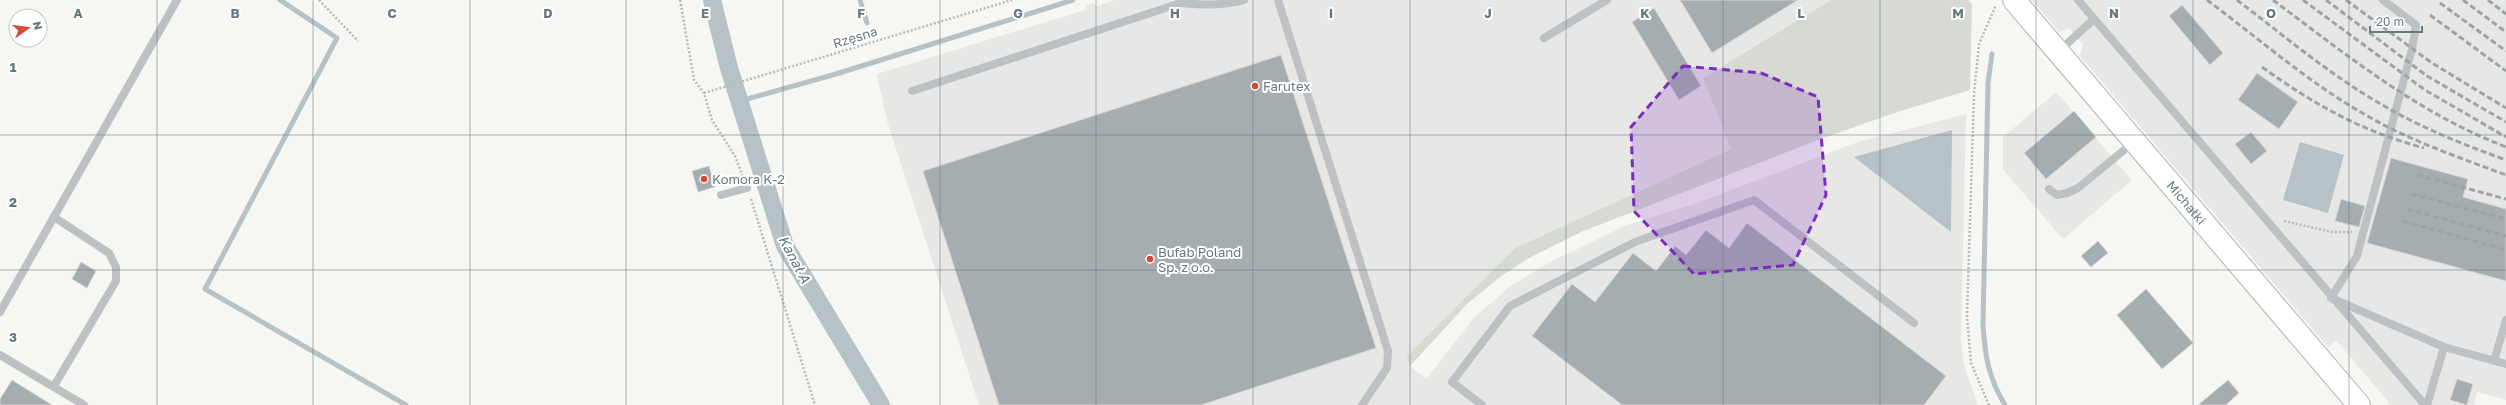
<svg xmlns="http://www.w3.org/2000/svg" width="2506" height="405" font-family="'Golos Text',sans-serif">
	<rect width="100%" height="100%" fill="#f6f6f3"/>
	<g fill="#e7e7e6">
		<path d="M1114,0H1831L1703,78L1731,149L1515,248L1410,366L1426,379L1474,318L1508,288L1548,263L1625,226L1697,203L1858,142L1966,114L1961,337L1964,365L1978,405H979L887,121L877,74L1085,10L1086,5L1093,3L1097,6Z"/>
		<path d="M2032,0H2506V400L2477,392L2474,405H2391L2336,340L2328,347L2080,56L2083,45L2069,28L2059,32Z"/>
		<path d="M2056,92L2132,180L2063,239L2003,169V137Z"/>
	</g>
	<path fill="#d6dad2" d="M1831,0H1968L1972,4L1970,90L1894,113L1818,140L1581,232L1529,258L1500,277L1467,304L1410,366L1407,356L1515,248L1731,149L1703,78Z"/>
	<g fill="#b6c2c5">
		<path d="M1952,130L1951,232L1854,157Z"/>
		<path d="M2300,142L2344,155L2328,213L2283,200Z"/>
	</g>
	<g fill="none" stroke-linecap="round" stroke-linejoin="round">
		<g stroke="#b6c2c5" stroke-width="5">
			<path d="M280,0L337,38L205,289L406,405"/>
			<path d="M860,0L867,23"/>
			<path d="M1992,54L1988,83L1983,324C1985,356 1988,377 2005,405"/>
			<path d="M740,101L836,74L1073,0"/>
		</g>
		<path stroke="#b6c2c5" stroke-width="18" d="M712,0L729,68L785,246L881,405"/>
	</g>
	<g fill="#a5adb1" stroke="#d7d7d5">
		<path d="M1680,0H1798L1712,53Z"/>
		<path d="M2182,5L2223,53L2210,65L2169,16Z"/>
		<path d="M1654,8L1701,86L1679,100L1632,22Z"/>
		<path d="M1281,55L1376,348L1201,405H999L923,171Z"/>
		<path d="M2257,73L2298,102L2279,129L2238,100Z"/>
		<path d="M2074,111L2096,137L2046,179L2024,153Z"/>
		<path d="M2251,132L2267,151L2251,164L2235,144Z"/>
		<path d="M2391,158L2468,179L2463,197L2506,209V281L2367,243Z"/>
		<path d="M709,166L715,187L698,192L692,171Z"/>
		<path d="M2341,199L2365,206L2359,227L2335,221Z"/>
		<path d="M1747,223L1946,376L1924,405H1622L1532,336L1572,284L1595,302L1633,253L1656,271L1675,246L1686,255L1706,230L1729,248Z"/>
		<path d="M2098,241L2108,253L2091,267L2081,256Z"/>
		<path d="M81,262L96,271L87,288L72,279Z"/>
		<path d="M2146,289L2193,343L2162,369L2117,315Z"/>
		<path d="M2457,379L2473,384L2467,405L2450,400Z"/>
		<path d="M12,380L52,405H0V399Z"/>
		<path d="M2228,380L2239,393L2226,405H2198Z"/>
	</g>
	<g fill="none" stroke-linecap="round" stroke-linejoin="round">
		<g stroke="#b0b5b9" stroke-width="24">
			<g id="secondary">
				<path id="s1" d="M2014,0L2359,405"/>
			</g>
		</g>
		<g stroke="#b7babc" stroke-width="2.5" stroke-dasharray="2 2" stroke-linecap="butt">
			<path d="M319,0L358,41"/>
			<path d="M680,0L694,80L704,93L712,120L735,156L743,177"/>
			<path d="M704,93L1012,0"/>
			<path d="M751,199L815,405"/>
			<path d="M2284,221L2332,232H2352"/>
			<path d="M1989,405L1971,363L1967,316L1974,94L1979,44L1996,5"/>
		</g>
		<g stroke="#bdc1c4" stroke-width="8">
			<path d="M1278,0L1388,351L1387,368L1362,405"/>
			<path d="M2078,0L2425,405"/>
			<path d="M2383,0L2416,25L2412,49L2357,256L2331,298L2444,347L2506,364"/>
			<path d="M1544,38L1607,0"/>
			<path d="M2059,51L2094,19"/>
			<path d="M912,91L1181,3C1203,5 1223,6 1244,0"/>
			<path d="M2049,189L2057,195L2067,193L2078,188L2134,142"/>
			<path d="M721,195L747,188"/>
			<path d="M54,217L109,253L116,267V281L54,386"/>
			<path d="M0,312L177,0"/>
			<path d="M0,355L84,405"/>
			<path d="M2494,361L2506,320"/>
			<path d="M1482,405L1452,382L1510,306L1635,242L1754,200L1914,323"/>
			<path d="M2427,405L2444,347"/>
		</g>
		<use href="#secondary" stroke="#fff" stroke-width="22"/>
		<g stroke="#9da4a8" stroke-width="3" stroke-dasharray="6 3" stroke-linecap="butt">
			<path d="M2207,0C2258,38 2308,82 2364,114C2408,140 2458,157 2506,175"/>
			<path d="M2237,0C2283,35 2329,74 2379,103C2419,127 2462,144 2506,160"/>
			<path d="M2273,0C2348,56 2418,113 2506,147"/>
			<path d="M2303,0L2425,90L2506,137"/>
			<path d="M2326,0L2427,76L2506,122"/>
			<path d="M2346,0L2432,63L2506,108"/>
			<path d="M2463,0L2506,32"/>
			<path d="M2488,0L2506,14"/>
			<path d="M2440,3L2506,51"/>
			<path d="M2430,15L2506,71"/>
			<path d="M2262,67C2315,105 2361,131 2424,148"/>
			<path d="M2417,175L2506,199"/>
			<path d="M2411,194L2506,219"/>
			<path d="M2407,209L2506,236"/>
			<path d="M2403,221L2506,250"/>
		</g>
	</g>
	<path fill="#7b2cbf" fill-opacity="0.2" stroke="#7b2cbf" stroke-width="3" stroke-dasharray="8 5" stroke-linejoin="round" d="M1683,66L1761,73L1818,97L1826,195L1793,265L1694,274L1634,211L1631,127Z"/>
	<path fill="none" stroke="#687881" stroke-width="1" stroke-opacity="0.55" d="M157,0V405M313,0V405M470,0V405M626,0V405M783,0V405M940,0V405M1096,0V405M1253,0V405M1410,0V405M1566,0V405M1723,0V405M1880,0V405M2036,0V405M2193,0V405M2349,0V405M0,135H2506M0,270H2506"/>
	<g fill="#d34a36" stroke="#fff" stroke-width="1.5">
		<circle cx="1255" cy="86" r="4"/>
		<circle cx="704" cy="179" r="4"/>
		<circle cx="1150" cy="259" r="4"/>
	</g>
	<g text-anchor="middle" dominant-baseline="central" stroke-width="4" stroke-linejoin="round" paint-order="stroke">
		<g font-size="13" fill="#687881" stroke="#fff">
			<text transform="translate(855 37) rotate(-17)">Rzęsna</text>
			<text stroke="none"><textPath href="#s1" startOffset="266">Michałki</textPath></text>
		</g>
		<g font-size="13" fill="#687881" stroke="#fff" text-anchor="start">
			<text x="1263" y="86">Farutex</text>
			<text x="712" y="179">Komora K-2</text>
			<text x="1158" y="252">Bufab Poland<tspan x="1158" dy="15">Sp. z o.o.</tspan></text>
		</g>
		<g font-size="14" font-style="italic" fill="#63797e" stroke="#fff">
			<text transform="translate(795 259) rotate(62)">Kanał A</text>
		</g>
	</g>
	<g font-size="13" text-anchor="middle" font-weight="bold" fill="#687881" stroke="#fff" stroke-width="4" stroke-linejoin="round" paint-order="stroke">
		<text x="78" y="18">A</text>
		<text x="235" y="18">B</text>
		<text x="392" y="18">C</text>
		<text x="548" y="18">D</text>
		<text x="705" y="18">E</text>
		<text x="861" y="18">F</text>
		<text x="1018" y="18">G</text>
		<text x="1175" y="18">H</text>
		<text x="1331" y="18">I</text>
		<text x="1488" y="18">J</text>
		<text x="1645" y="18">K</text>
		<text x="1801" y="18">L</text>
		<text x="1958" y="18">M</text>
		<text x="2114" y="18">N</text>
		<text x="2271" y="18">O</text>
		<text x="13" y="72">1</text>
		<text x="13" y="207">2</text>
		<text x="13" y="342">3</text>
	</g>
	<g transform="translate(28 28) rotate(76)"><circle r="19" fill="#ffffff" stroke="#c3c9cd"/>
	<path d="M0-3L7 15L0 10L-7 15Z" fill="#d34a36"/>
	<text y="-6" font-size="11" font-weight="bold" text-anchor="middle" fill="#687881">N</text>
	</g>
	<path d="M2370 26v6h52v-6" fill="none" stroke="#687881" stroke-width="2"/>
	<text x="2376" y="26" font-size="12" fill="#687881" stroke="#ffffff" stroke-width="3" paint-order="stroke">20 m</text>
</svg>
